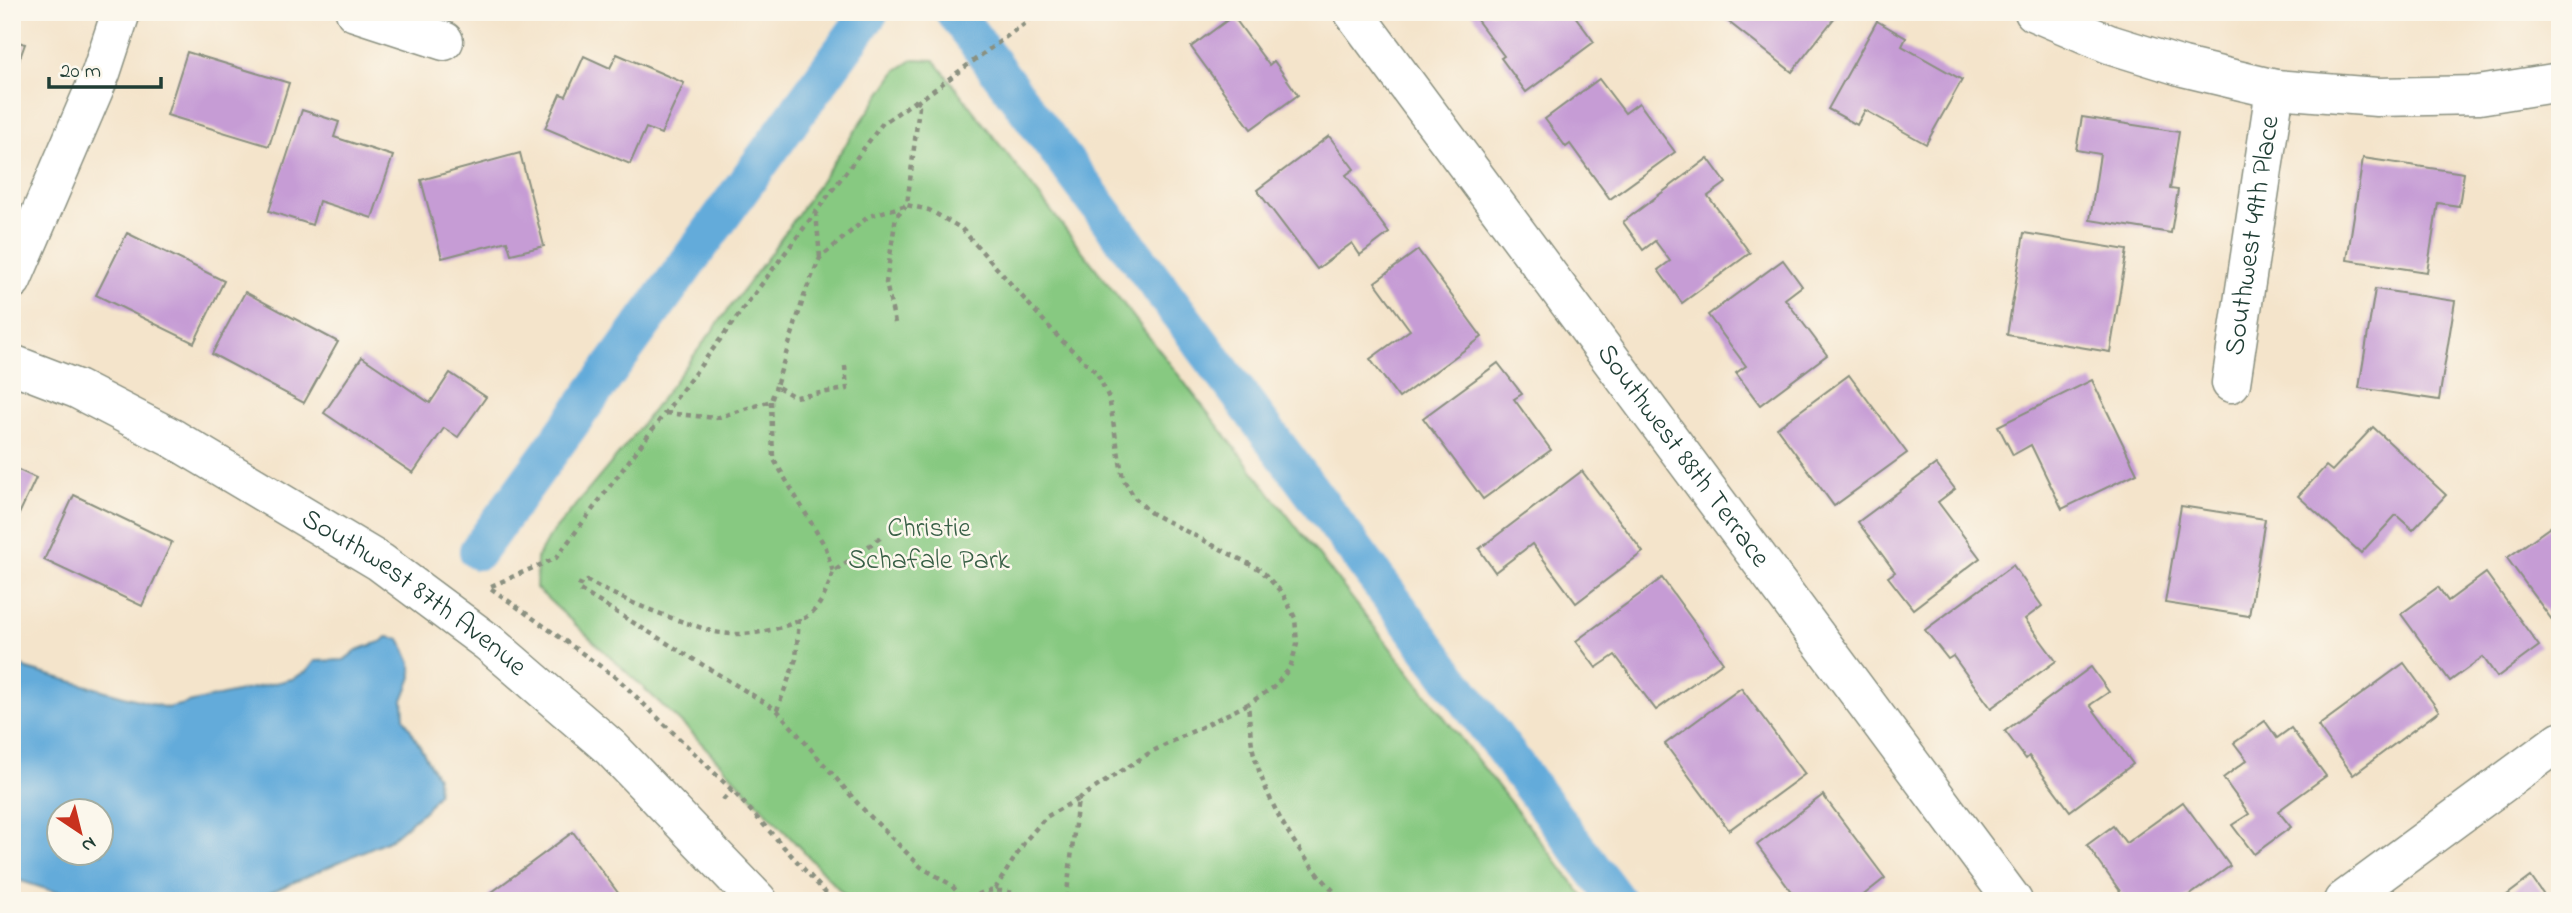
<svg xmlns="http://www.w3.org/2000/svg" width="2572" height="913" font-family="'Indie Flower',sans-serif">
	<rect width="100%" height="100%" fill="#fbf7ec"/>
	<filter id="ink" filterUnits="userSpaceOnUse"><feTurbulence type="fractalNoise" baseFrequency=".0143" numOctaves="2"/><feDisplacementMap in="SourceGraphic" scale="14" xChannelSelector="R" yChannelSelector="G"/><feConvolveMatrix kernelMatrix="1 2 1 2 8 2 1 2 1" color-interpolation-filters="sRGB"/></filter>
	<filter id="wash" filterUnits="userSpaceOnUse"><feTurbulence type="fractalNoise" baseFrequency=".00686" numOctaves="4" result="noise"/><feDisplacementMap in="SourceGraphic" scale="28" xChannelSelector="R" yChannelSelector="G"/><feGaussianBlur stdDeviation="1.57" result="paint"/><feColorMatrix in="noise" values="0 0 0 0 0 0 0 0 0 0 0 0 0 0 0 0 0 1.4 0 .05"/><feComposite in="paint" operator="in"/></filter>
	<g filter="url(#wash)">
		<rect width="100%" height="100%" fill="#f4e4cb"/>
		<path fill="#87c981" stroke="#53835a" stroke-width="2" d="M914,59L934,60L1587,901H850L689,730L536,588L537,558L548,538L628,443L773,250L897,70Z"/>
		<path fill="#63abda" stroke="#417487" stroke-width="2" fill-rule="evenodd" d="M387,637L400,639L411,663L412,677L403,700L404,718L437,777L438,793L425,810L391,839L252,901H123L49,890L12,878V660L27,669L167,708L292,679L307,671L315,661L344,660L357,650L383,641ZM60,811H102V853H60Z"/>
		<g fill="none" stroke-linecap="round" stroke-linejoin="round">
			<g stroke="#63abda" stroke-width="38">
				<path d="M954,12L1617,901"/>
				<path d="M478,551L870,12"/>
			</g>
		</g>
		<g id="blocks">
			<g fill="#c69cd5">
				<path d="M575,12H591L580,19Z"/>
				<path d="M1471,12H1572L1594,42L1526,92L1501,58L1504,56Z"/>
				<path d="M1716,12H1839L1792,72Z"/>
				<path d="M1233,16L1269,65L1274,61L1298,95L1251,129L1191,47Z"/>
				<path d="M1877,21L1906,38L1902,46L1962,80L1926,144L1865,110L1857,125L1828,109Z"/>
				<path d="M12,40L25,44L13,77H12Z"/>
				<path d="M187,52L289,83L269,146L167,115Z"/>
				<path d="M617,54L684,83L661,134L646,128L630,164L545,128L560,94L566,96L584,56L610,68Z"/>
				<path d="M1599,79L1625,113L1639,103L1675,152L1610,199L1570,144L1566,147L1545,119Z"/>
				<path d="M302,110L339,122L334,137L393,156L372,218L319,201L312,225L269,211Z"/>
				<path d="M2082,117L2179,132L2170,189L2178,190L2171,233L2090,220L2100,154L2076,150Z"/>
				<path d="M1329,136L1354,169L1346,175L1389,233L1360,255L1352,243L1317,269L1257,190Z"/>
				<path d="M520,153L544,246L511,254L507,241L442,258L421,180Z"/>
				<path d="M1708,158L1726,183L1708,196L1750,253L1682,303L1658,270L1670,261L1655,241L1643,250L1623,222Z"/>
				<path d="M2363,158L2464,173L2459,206L2438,203L2427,272L2347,260Z"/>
				<path d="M127,233L224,281L194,343L96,295Z"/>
				<path d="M2024,233L2127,250L2110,352L2007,335Z"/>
				<path d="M1418,250L1482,337L1399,398L1370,359L1410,330L1375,282Z"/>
				<path d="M1783,260L1802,286L1785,299L1827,355L1760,405L1736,373L1746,366L1708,315Z"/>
				<path d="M2375,289L2455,301L2439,400L2359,388Z"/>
				<path d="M245,292L338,342L304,403L212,354Z"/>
				<path d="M362,357L430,403L450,373L486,397L458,437L444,428L413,473L324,413Z"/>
				<path d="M1498,363L1522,394L1514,399L1551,450L1483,499L1423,418Z"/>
				<path d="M1849,375L1907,453L1834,506L1777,428Z"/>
				<path d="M2092,380L2137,473L2062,509L2031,445L2013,455L1998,426Z"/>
				<path d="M2373,427L2446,495L2413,530L2396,515L2361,553L2298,496L2326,466L2332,471Z"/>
				<path d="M1936,464L1955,489L1938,502L1980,558L1913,609L1888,577L1895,572L1858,522Z"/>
				<path d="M12,467L36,478L12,529Z"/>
				<path d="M1582,471L1643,552L1576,603L1532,544L1495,572L1479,549Z"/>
				<path d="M74,495L172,542L142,606L44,560Z"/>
				<path d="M2181,506L2265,519L2249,616L2165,603Z"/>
				<path d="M2560,520V631L2507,558Z"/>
				<path d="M2013,565L2042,606L2025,619L2056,661L1991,708L1953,656L1948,659L1925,630Z"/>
				<path d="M2486,573L2539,646L2497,677L2483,657L2450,681L2401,614L2438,587L2448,601Z"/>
				<path d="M1662,578L1723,662L1656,710L1615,655L1596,668L1576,641Z"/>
				<path d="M2404,663L2439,711L2353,775L2318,726Z"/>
				<path d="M2091,667L2109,692L2090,705L2133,764L2070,811L2029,756L2026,759L2005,731Z"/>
				<path d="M1741,688L1805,774L1729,830L1665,744Z"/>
				<path d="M2265,721L2277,738L2291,728L2326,776L2278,811L2291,827L2254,854L2232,825L2249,814L2223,778L2247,760L2234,743Z"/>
				<path d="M1823,795L1885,878L1856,901H1798L1757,845Z"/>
				<path d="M2183,802L2230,866L2182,901H2127L2087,845L2113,826L2126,843Z"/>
				<path d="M573,832L624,901H492L488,895Z"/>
				<path d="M2531,877L2548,901H2499Z"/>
			</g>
		</g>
	</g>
	<g filter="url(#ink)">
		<use href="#blocks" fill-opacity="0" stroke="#8a9080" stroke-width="2"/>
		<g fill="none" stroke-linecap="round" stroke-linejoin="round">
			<g stroke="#8a9080" stroke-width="41">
				<g id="street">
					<path d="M355,12L444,41"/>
					<path id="s1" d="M1353,12L2013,901"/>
					<path d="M2034,12L2109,44L2183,67L2275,89L2377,97L2479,95L2560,82"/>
					<path d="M12,280L101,73L121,12"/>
					<path id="s2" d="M12,364L77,389L174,439L380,562L489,643L611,748L758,901"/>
					<path id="s3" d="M2231,383L2275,89"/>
					<path d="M2343,901L2560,741"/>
				</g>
			</g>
			<g stroke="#8a9080" stroke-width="4.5" stroke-dasharray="5 5" stroke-linecap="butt">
				<path d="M916,103L1040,12"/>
				<path d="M816,212L820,258"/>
				<path d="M895,323L886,283L896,216L906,206"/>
				<path d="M845,366L847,389L795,397L776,386L806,290L820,258L869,216L907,205"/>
				<path d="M771,401L773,458L826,548L833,572L884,535"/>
				<path d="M666,413L716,418L771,401L776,386"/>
				<path d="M799,619L796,659L777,710L578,589L581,582L588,581C620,599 652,611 686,623C698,626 710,632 722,633C748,637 784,629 806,617C821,608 828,588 833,572"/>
				<path d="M777,710L860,806L921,867L950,884L966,901"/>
				<path d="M1078,799L1151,752L1248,704C1250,722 1250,741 1255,758C1271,812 1303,863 1344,901"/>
				<path d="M723,800L732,790"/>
				<path d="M995,889L1026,840L1046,817L1078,799L1066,901"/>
				<path d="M833,901L732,790L617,678L489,587L556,558L882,124L915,101L919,107L907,205L929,210L961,228L1060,339L1097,373L1109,398L1123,479L1135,498L1151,513L1261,570L1283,594L1295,618L1297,644L1290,668L1274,687L1248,704"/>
				<path d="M970,901C988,881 1019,895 1041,901"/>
			</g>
			<use href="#street" stroke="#fff" stroke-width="38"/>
		</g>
	</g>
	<g text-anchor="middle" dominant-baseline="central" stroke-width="5" stroke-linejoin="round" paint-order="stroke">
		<g font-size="28" fill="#1f3d34" stroke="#fbf7ec">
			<text stroke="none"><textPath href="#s3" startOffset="149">Southwest 49th Place</textPath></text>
			<text stroke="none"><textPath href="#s1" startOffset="553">Southwest 88th Terrace</textPath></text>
			<text stroke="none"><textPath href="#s2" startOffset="464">Southwest 87th Avenue</textPath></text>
		</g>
		<g font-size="28" fill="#396047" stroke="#fbf7ec">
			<text x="929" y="529">Christie<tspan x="929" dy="32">Schafale Park</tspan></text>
		</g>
	</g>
	<rect width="2572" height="913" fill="none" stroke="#fbf7ec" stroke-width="42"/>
	<g transform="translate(80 832) rotate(145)"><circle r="33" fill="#fbf7ec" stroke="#a3ada2" stroke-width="2"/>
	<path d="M0-5L12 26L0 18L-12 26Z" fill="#c8321e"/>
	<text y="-10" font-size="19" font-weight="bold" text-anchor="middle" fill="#1f3d34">N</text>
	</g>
	<path d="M49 77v10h112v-10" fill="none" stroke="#1f3d34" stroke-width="3.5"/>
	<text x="60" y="77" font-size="21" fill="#1f3d34" stroke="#fbf7ec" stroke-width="5" paint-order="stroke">20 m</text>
</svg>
